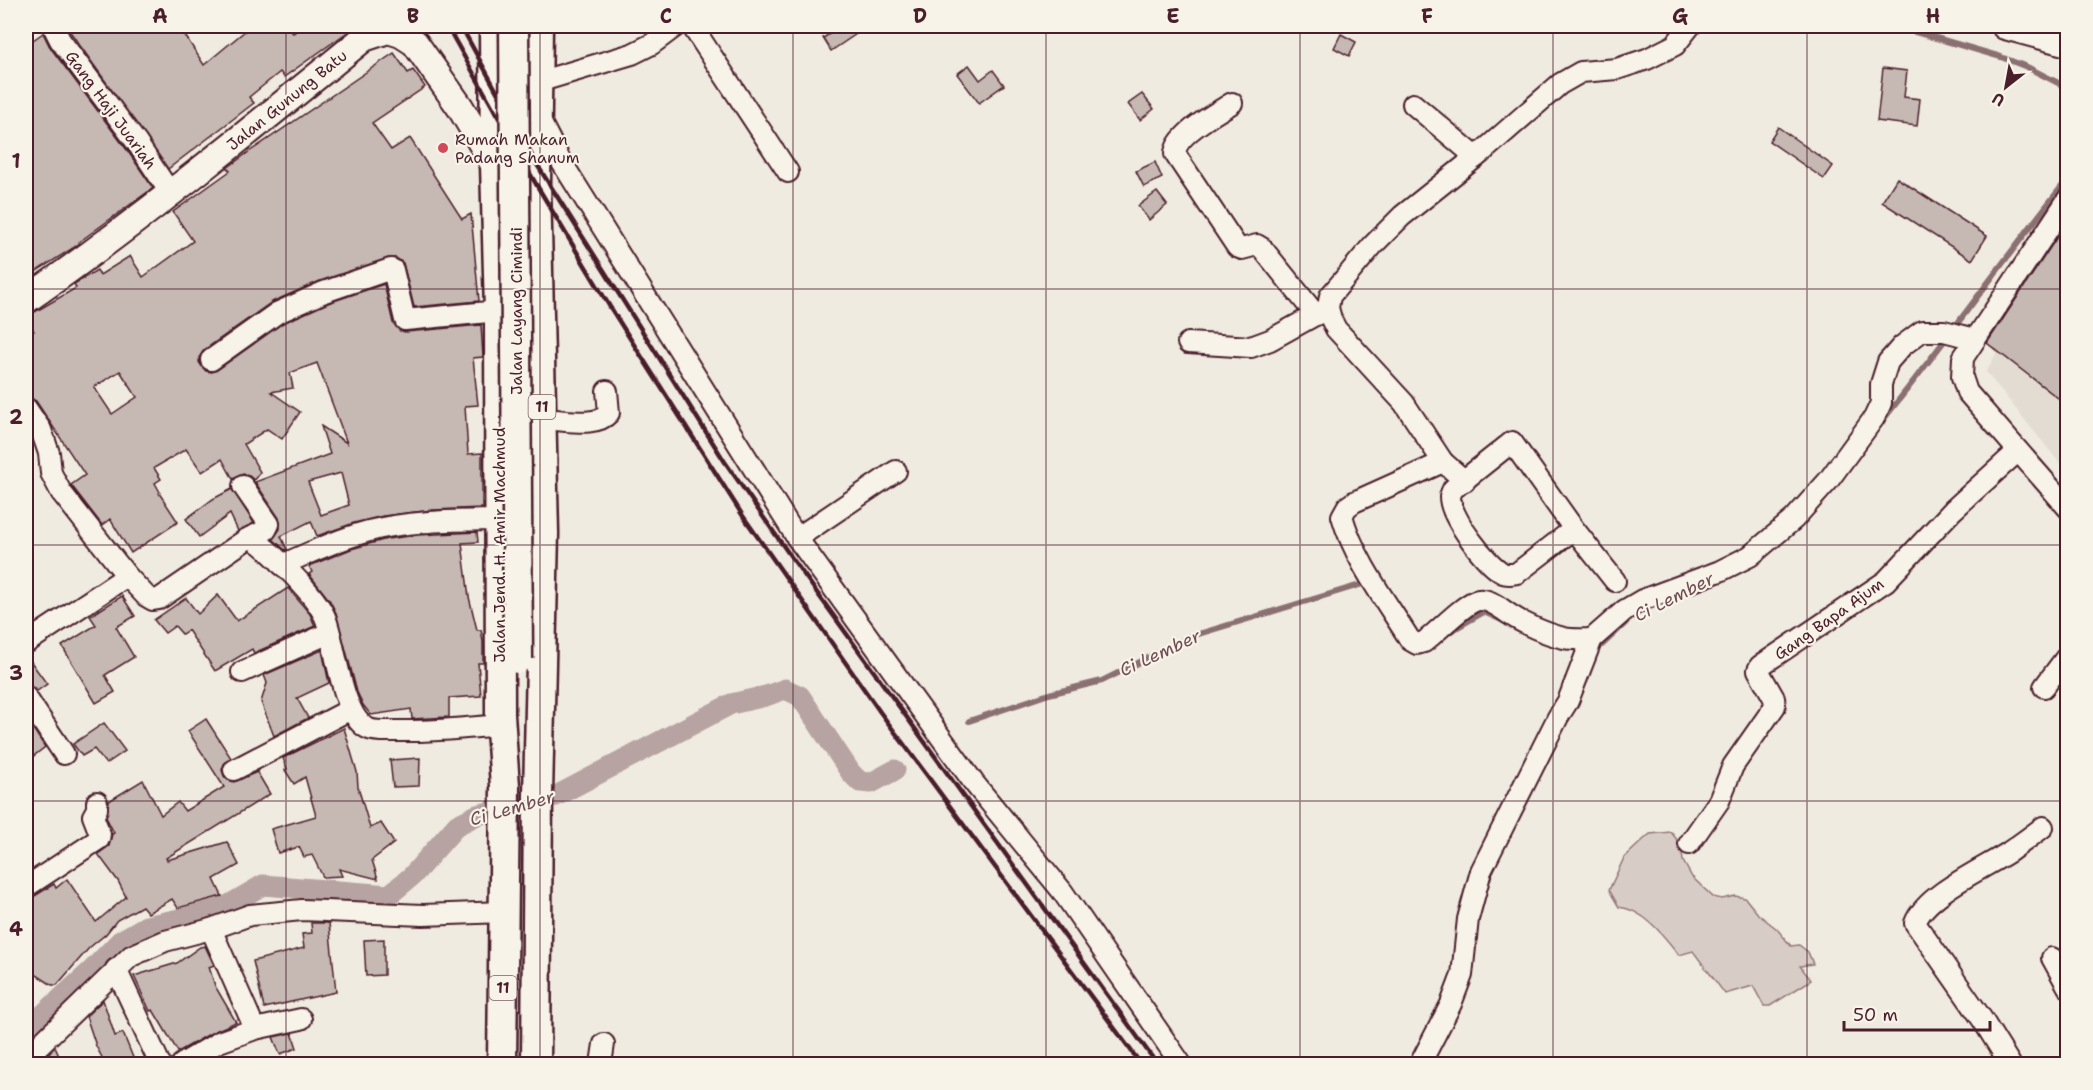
<svg xmlns="http://www.w3.org/2000/svg" width="2093" height="1090" font-family="'Shantell Sans',sans-serif">
	<rect width="100%" height="100%" fill="#f0ebe0"/>
	<filter id="ink" filterUnits="userSpaceOnUse"><feTurbulence type="fractalNoise" baseFrequency=".0167" numOctaves="2"/><feDisplacementMap in="SourceGraphic" scale="12" xChannelSelector="R" yChannelSelector="G"/><feConvolveMatrix kernelMatrix="1 2 1 2 8 2 1 2 1" color-interpolation-filters="sRGB"/></filter>
	<g filter="url(#ink)">
		<path fill="#e3dcd2" d="M2067,223V472L1986,372Z"/>
		<path fill="#d8cdc6" stroke="#917678" stroke-width="1.5" d="M1671,832L1681,845L1683,861L1692,877L1713,897L1722,899L1735,896L1745,898L1758,914L1777,929L1791,946L1799,945L1808,952L1813,964L1800,966L1811,980L1770,1006H1764L1753,986L1725,994L1693,951L1679,955C1664,936 1645,910 1619,907L1609,890L1624,858L1642,841L1650,834Z"/>
		<g fill="none" stroke-linecap="round" stroke-linejoin="round">
			<g stroke="#8b6f72" stroke-width="6">
				<path d="M1895,26L2001,57L2027,67L2068,88"/>
				<path d="M1882,421C1946,342 2004,258 2068,179"/>
				<path d="M1446,634L1484,612L1506,622"/>
				<path d="M1595,646L1602,645L1633,616"/>
				<path d="M969,721L1049,694L1102,681L1192,636L1363,584L1369,588"/>
			</g>
			<path stroke="#b7a4a2" stroke-width="21" d="M26,1030L92,970L120,941L146,926L184,918L227,906L263,885L389,895L412,876L457,825L477,815L556,796L731,704L766,696L785,689L800,696L851,773L860,782L871,783L895,770"/>
		</g>
		<g fill="#c6b8b3" stroke="#4a1f2b" stroke-width="1.5" fill-rule="evenodd">
			<path d="M66,26H179L204,65L251,26H286L293,33L304,26H356L284,77L280,72L249,97L254,103L168,169Z"/>
			<path d="M842,26H868L831,51L823,38Z"/>
			<path d="M43,33L50,47L127,150L153,188L79,242L80,243L73,248L26,278V45Z"/>
			<path d="M1341,34L1356,42L1349,56L1334,48Z"/>
			<path d="M394,53L408,73L413,70L425,87L372,123L391,150L410,138L462,219L471,214L479,301L414,307L403,263L396,258H388L320,281L272,302L204,350L200,356L199,362L206,371L212,372L217,370L283,323L328,303L384,284L393,323L400,331L406,332L481,325L483,357L473,358L478,405L465,406L468,454L482,453V508L433,510L383,516L354,523L317,536L311,521L281,536L287,550H285L273,539L280,529L279,518L255,482L330,454L321,426L347,443L317,363L290,373L293,388L271,392L300,412L282,439L267,429L244,444L260,472L254,480L249,476L243,474L233,479L222,459L202,472L186,449L154,468L161,479L155,483L160,492L159,493L178,522L131,553L110,519L102,525L71,485L85,475L36,401L26,396V337L34,331L26,317L76,288L74,284L97,270L100,275L130,256L143,277L193,241L173,212L230,171L227,168L246,154ZM120,371L137,397L112,414L94,387ZM341,473L349,505L321,515L308,482Z"/>
			<path d="M969,65L980,80L993,70L1004,85L979,103L957,74Z"/>
			<path d="M1883,68L1907,71L1904,97L1920,99L1917,126L1877,121Z"/>
			<path d="M1142,94L1154,109L1140,120L1128,104Z"/>
			<path d="M1778,127L1833,166L1824,179L1769,141Z"/>
			<path d="M1155,162L1162,178L1144,187L1136,171Z"/>
			<path d="M1897,178L1987,236L1972,260L1882,202Z"/>
			<path d="M1157,192L1167,205L1149,220L1138,206Z"/>
			<path d="M2067,222V405L1987,343Z"/>
			<path d="M232,489L254,523L238,531L230,514L199,537L186,519L213,499Z"/>
			<path d="M477,532L478,542L462,543L469,597L477,630H481L483,642V663H478L481,696L449,698V717L412,719L411,709L371,715L363,705L357,692L336,613L330,601L309,574L312,572L309,566L351,549L387,539L418,535Z"/>
			<path d="M288,588L310,614L315,626L254,653L252,649L215,671L188,630L182,634L175,626L165,633L154,620L186,598L198,614L218,595L237,621Z"/>
			<path d="M122,596L135,616L116,627L134,657L105,675L115,692L96,703L62,646L96,625L90,616Z"/>
			<path d="M322,650L329,683L297,698L308,718L274,736L261,702L267,683L264,675Z"/>
			<path d="M26,655L47,684L37,691L32,687L26,685Z"/>
			<path d="M26,718L45,747L26,762Z"/>
			<path d="M206,719L231,758L224,764L222,770L224,776L228,780L234,782L257,772L270,794L166,858L167,860L227,842L239,865L214,879L222,896L178,908L172,899L148,913L142,906L117,920L106,934L89,948L57,985H52L26,968V899L33,897L54,884L56,888L67,879L96,922L126,897L118,881L98,854L109,846L112,834L114,833L106,817L109,801L143,780L161,815L178,802L185,811L224,787L188,731Z"/>
			<path d="M104,723L125,751L106,764L94,749L82,756L73,744Z"/>
			<path d="M344,728L357,772L358,787L370,828L381,823L394,843L372,860L378,879L339,869L342,876L323,877L312,855L304,857L299,847L278,853L271,829L316,816L305,777L294,784L285,770L287,769L283,758Z"/>
			<path d="M420,758L419,786L393,787L390,760Z"/>
			<path d="M311,923H329L336,992L264,1008L253,961L304,948L302,934L312,933Z"/>
			<path d="M384,939V975L366,976L364,940Z"/>
			<path d="M205,946L214,965L209,967L215,986L236,1022L213,1032L178,1052L153,1010L150,1011L134,976L177,963L200,947Z"/>
			<path d="M103,1000L115,1036L123,1033L136,1065H106L96,1046L86,1016Z"/>
			<path d="M292,1033L297,1048L280,1054L273,1037Z"/>
			<path d="M55,1047L63,1065H38V1064Z"/>
		</g>
		<g fill="none" stroke-linecap="round" stroke-linejoin="round">
			<g stroke="#4a1f2b" stroke-width="24">
				<g id="minor">
					<path d="M53,26L60,40L137,143L171,194"/>
					<path d="M692,26L788,172"/>
					<path d="M538,82L632,54L652,44L676,26"/>
					<path d="M1232,103C1216,113 1175,135 1175,154L1237,247L1242,249L1257,245L1262,248L1316,315"/>
					<path d="M1413,104L1476,157"/>
					<path d="M538,117L559,158L797,538L974,783L1062,891L1181,1064"/>
					<path d="M2068,199L1963,358L1962,377L1967,392L2068,508"/>
					<path d="M1188,343L1251,347L1270,340L1326,309"/>
					<path d="M211,360L277,313L324,292L391,269L393,270L405,320L499,311"/>
					<path d="M26,408L41,430L49,453L51,473L61,492L127,576L146,596L153,600L159,599L247,539L266,530L269,524L243,486"/>
					<path d="M542,420C561,418 595,429 609,413L607,391"/>
					<path d="M1443,462L1354,502L1347,507L1342,516C1355,561 1386,601 1410,640L1417,644L1424,642C1437,632 1462,606 1475,601C1487,596 1500,608 1509,614C1524,624 1546,634 1564,638C1573,640 1583,639 1592,639"/>
					<path d="M1465,481L1443,462L1404,403L1336,329L1331,319L1328,308L1330,296L1373,245L1402,216L1481,153L1560,84L1581,72L1617,69L1647,59L1675,45L1690,26"/>
					<path d="M1574,529L1517,573C1512,574 1508,575 1503,573C1486,564 1450,517 1450,497C1450,495 1452,491 1453,489L1512,442L1574,529L1615,581"/>
					<path d="M251,537C272,552 315,594 325,617C336,643 341,718 369,729C377,732 387,731 396,731C431,732 466,728 500,725"/>
					<path d="M797,538L896,471"/>
					<path d="M282,565C310,552 339,539 369,531C411,520 456,521 499,520"/>
					<path d="M26,643L127,576"/>
					<path d="M242,672L329,633"/>
					<path d="M2044,687L2068,655"/>
					<path d="M26,697L64,754"/>
					<path d="M234,770L351,709"/>
					<path d="M1689,844L1719,801L1733,766L1775,706L1774,698L1758,670L1760,666L1886,581L1953,510L2018,451"/>
					<path d="M26,887L99,839L100,834L93,816L97,809V802"/>
					<path d="M211,929L255,1029"/>
					<path d="M2052,958L2068,987"/>
					<path d="M116,969L160,1064"/>
					<path d="M26,1058L131,956L165,941L211,929L250,915L302,910L423,915L504,912"/>
					<path d="M182,1064L219,1042L255,1029L301,1019"/>
					<path d="M601,1064L604,1044"/>
					<path d="M1420,1064L1451,1004L1462,975L1468,919L1481,871L1558,717L1568,701L1592,639L1625,610L1642,600L1720,571L1750,556L1794,519L1828,481L1874,418L1881,403V384L1888,362L1902,346L1922,331H1944L1975,339"/>
					<path d="M2010,1064L1982,1019L1915,923C1926,894 1983,869 2009,852C2020,844 2032,836 2043,827"/>
				</g>
			</g>
			<g stroke="#4a1f2b" stroke-width="30">
				<g id="major">
					<path d="M2005,26L2068,43"/>
					<path d="M26,300C143,219 253,128 364,38L388,30L401,34L415,43L460,107L498,171"/>
				</g>
			</g>
			<g stroke="#4a1f2b" stroke-width="33">
				<g id="highway">
					<path d="M494,26L495,164L499,311L500,715L505,786L502,1064"/>
					<path d="M536,1064L538,795L544,533L536,184L538,26"/>
				</g>
			</g>
			<use href="#minor" stroke="#f7f3e8" stroke-width="20"/>
			<use href="#major" stroke="#f7f3e8" stroke-width="26"/>
			<use href="#highway" stroke="#f7f3e8" stroke-width="28"/>
			<g stroke="#4a1f2b" stroke-width="4.5">
				<path d="M447,26L536,184L610,307L743,516L880,712L1141,1064"/>
				<path d="M461,26L536,163L725,462L789,554L1157,1064"/>
			</g>
			<g stroke="#4a1f2b" stroke-width="33" stroke-linecap="butt">
				<path id="highway-bridge" d="M514,26L518,659"/>
			</g>
			<use href="#highway-bridge" stroke="#f7f3e8" stroke-width="28"/>
		</g>
	</g>
	<path fill="none" stroke="#4a1f2b" stroke-width="1.5" stroke-opacity="0.55" d="M286,26V1064M540,26V1064M793,26V1064M1046,26V1064M1300,26V1064M1553,26V1064M1807,26V1064M26,289H2068M26,545H2068M26,801H2068"/>
	<circle fill="#d1495b" stroke="#f7f3e8" stroke-width="2" cx="443" cy="148" r="6"/>
	<g text-anchor="middle" dominant-baseline="central" stroke-width="4.5" stroke-linejoin="round" paint-order="stroke">
		<g fill="#f7f3e8" stroke="#7e5f64" stroke-width="1.5">
			<rect x="528.5" y="395" width="27" height="24" rx="4.5"/>
			<rect x="489.5" y="976" width="27" height="24" rx="4.5"/>
		</g>
		<g font-size="15" font-weight="bold" fill="#4a1f2b">
			<text x="542" y="407">11</text>
			<text x="503" y="988">11</text>
		</g>
		<g font-size="16" fill="#4a1f2b" stroke="#f7f3e8">
			<text transform="translate(287 100) rotate(-39)">Jalan Gunung Batu</text>
			<text transform="translate(111 110) rotate(54)">Gang Haji Juariah</text>
			<text transform="translate(516 311) rotate(-90)">Jalan Layang Cimindi</text>
			<text transform="translate(499 545) rotate(-90)">Jalan Jend. H. Amir Machmud</text>
			<text transform="translate(1829 619) rotate(-35)">Gang Bapa Ajum</text>
		</g>
		<g font-size="16" fill="#4a1f2b" stroke="#f7f3e8" text-anchor="start">
			<text x="455" y="139">Rumah Makan<tspan x="455" dy="18">Padang Shanum</tspan></text>
		</g>
		<g font-size="18" font-style="italic" fill="#704e55" stroke="#f7f3e8">
			<text transform="translate(1674 597) rotate(-27)">Ci Lember</text>
			<text transform="translate(1160 653) rotate(-25)">Ci Lember</text>
			<text transform="translate(512 808) rotate(-16)">Ci Lember</text>
		</g>
	</g>
	<rect width="2093" height="1090" fill="none" stroke="#f7f3e8" stroke-width="66"/>
	<g transform="translate(2006 87) rotate(211)" stroke="#f7f3e8" stroke-width="4.5" paint-order="stroke">
	<path d="M0-4.5L10 22L0 15L-10 22Z" fill="#4a1f2b"/>
	<text y="-9" font-size="16" font-weight="bold" text-anchor="middle" fill="#4a1f2b">U</text>
	</g>
	<path d="M1844 1021v9h146v-9" fill="none" stroke="#4a1f2b" stroke-width="3"/>
	<text x="1853" y="1021" font-size="18" fill="#4a1f2b" stroke="#f7f3e8" stroke-width="4.5" paint-order="stroke">50 m</text>
	<rect x="33" y="33" width="2027" height="1024" fill="none" stroke="#4a1f2b" stroke-width="2"/>
	<g font-size="20" text-anchor="middle" font-weight="bold" fill="#4a1f2b">
		<text x="160" y="23">A</text>
		<text x="413" y="23">B</text>
		<text x="666" y="23">C</text>
		<text x="920" y="23">D</text>
		<text x="1173" y="23">E</text>
		<text x="1427" y="23">F</text>
		<text x="1680" y="23">G</text>
		<text x="1933" y="23">H</text>
		<text x="16" y="168">1</text>
		<text x="16" y="424">2</text>
		<text x="16" y="680">3</text>
		<text x="16" y="936">4</text>
	</g>
</svg>
